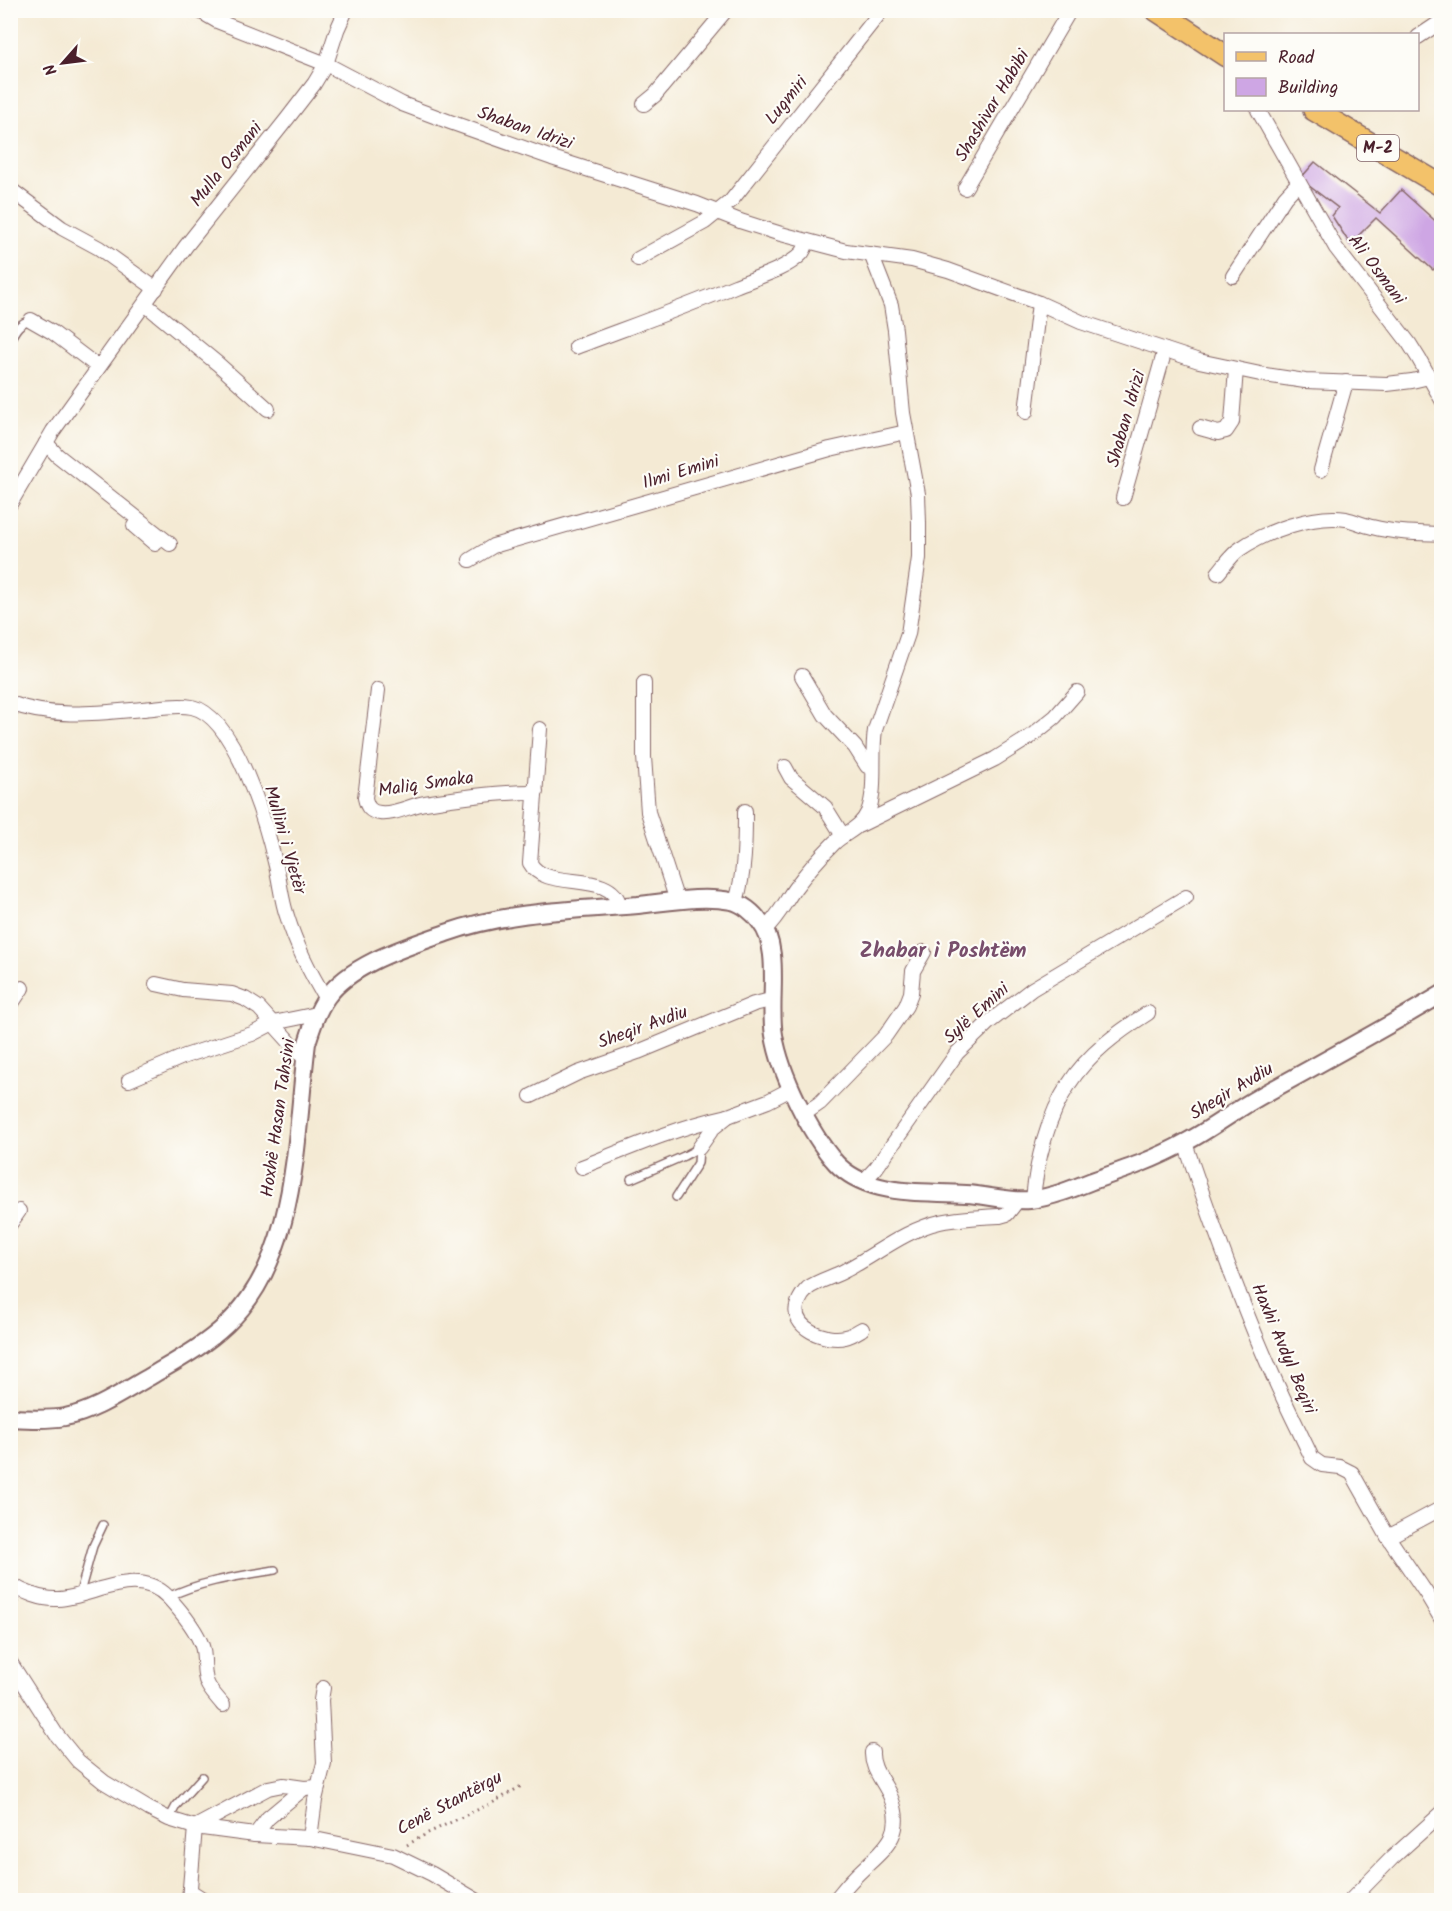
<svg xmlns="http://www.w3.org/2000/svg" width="1452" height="1911" font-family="Kalam,sans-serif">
	<rect width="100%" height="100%" fill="#fdfcf7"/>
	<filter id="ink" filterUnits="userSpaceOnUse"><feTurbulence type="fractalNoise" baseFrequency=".0167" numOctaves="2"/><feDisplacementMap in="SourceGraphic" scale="12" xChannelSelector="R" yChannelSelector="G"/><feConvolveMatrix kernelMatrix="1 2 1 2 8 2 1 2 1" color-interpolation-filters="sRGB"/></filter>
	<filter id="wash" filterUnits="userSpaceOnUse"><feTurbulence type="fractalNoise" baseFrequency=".008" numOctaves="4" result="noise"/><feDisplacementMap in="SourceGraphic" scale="24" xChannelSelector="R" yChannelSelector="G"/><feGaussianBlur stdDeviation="1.35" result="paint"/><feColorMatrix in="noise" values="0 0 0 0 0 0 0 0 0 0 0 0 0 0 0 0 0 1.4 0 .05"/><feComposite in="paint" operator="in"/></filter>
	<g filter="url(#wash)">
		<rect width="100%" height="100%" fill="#f4ead4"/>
		<g id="blocks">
			<path fill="#cea6e4" d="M1315,162L1380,213L1401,190L1442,227V260L1433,270L1376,218L1350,244L1332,216L1338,208L1300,179Z"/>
		</g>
	</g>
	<g filter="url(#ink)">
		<use href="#blocks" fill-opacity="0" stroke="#866666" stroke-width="1.5"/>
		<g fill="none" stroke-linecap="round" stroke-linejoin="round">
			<g stroke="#866666" stroke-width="10">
				<g id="service">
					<path d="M10,340C16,329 19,323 31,320"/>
					<path d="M631,1179L684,1156L699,1148"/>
					<path d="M676,1197L698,1163L699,1148"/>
					<path d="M79,1596L93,1546L103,1525"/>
					<path d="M168,1597C201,1581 239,1576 275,1570"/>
					<path d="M169,1819L176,1806L202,1777"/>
				</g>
			</g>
			<g stroke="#866666" stroke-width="16">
				<g id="minor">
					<path d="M198,10L217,21L326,64L402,104L450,122L552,158L697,204L740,221L781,234L846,251L912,260L948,270L1039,303L1081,322L1199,361L1265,375L1305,381L1387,384L1412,381L1429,377"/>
					<path d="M1418,37L1442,21"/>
					<path d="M644,104L655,95L726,10"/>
					<path d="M1258,110L1336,248L1409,343L1419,359L1442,400"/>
					<path d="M965,188L1070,10"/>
					<path d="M10,189L62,228L99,248L156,289"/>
					<path d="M638,259L705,222L731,201L882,10"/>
					<path d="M1233,276L1285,197L1298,183"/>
					<path d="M145,304L218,364L268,409"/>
					<path d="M31,320L52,332L98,367"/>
					<path d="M576,347C629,327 683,308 735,286C757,277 785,270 801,254C805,250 806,246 807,241"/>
					<path d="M1026,412L1039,303"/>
					<path d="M1200,428L1218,433L1226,431L1232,422L1236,369"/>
					<path d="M46,443L57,455L170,544"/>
					<path d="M1321,470L1346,382"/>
					<path d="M1123,498L1165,350"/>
					<path d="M10,504L53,431L186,246L287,119L314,84L326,64L337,30L346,10"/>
					<path d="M134,526L155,544"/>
					<path d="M470,560L493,546L830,449L906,432"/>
					<path d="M1218,573C1225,565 1231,555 1240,549C1266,531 1314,514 1346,519C1355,521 1363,525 1372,527C1395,533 1418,533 1442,534"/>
					<path d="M802,676L825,715L855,747L867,766L872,768"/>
					<path d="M644,683V757L648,812L677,901"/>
					<path d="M378,690L365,798C367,807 370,812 380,813C394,815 411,805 425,803C461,797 499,792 536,792"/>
					<path d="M10,703C52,719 98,713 142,709C157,708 176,704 192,707C235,716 266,824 275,862C280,880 281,899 287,916C296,945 310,973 326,999"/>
					<path d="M540,729L530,863C546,893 611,868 620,906"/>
					<path d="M785,767L791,778L825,807L843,836"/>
					<path d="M860,825L995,759L1030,737L1055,717L1077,692"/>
					<path d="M736,902C745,872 745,842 745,811"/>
					<path d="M765,929C778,917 785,902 795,888C806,873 821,856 834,843C846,832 861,828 868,812C877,790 871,755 875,730L908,634L919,558V523L918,494L903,413L895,330L891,305L871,254"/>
					<path d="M156,984L183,990L232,994L245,999L259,1008L305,1059"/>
					<path d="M10,1006L22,988"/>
					<path d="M129,1080L185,1056L252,1034L273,1023L317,1014"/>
					<path d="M531,1096L578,1073L638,1052L754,1004L771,1000"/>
					<path d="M804,1114L820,1103L886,1035L906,1006L911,993L913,971L924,952"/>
					<path d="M1185,1143C1210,1217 1236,1291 1267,1362C1281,1395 1297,1426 1312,1458L1322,1465L1340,1467L1352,1473L1388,1537L1426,1593L1442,1620"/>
					<path d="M699,1148L713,1128L728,1116L768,1101L791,1089"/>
					<path d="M582,1167C629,1148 678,1127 728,1116"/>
					<path d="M863,1182L876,1168L957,1053L988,1023L1032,989L1186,897"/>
					<path d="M1033,1200C1036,1163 1048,1115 1069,1084C1088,1054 1118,1032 1148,1013"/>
					<path d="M10,1224L19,1211"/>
					<path d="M862,1329C857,1332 851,1336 845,1337C827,1342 788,1328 798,1303C800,1298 804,1292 808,1288C819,1280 834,1277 846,1270C877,1254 905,1230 940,1222C959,1218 980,1217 1000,1216L1007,1214L1018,1200"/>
					<path d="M1388,1537L1442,1508"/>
					<path d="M10,1584C23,1592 42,1600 58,1599C94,1597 136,1565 168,1597C180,1610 196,1629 202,1646C206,1658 202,1671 207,1683C210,1691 218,1698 223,1705"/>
					<path d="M10,1605L16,1587"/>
					<path d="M10,1662L56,1734L78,1761L104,1782L149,1809L169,1819L195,1827L255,1835L310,1838L393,1855L432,1874L476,1900"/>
					<path d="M255,1835L268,1818L304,1788"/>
					<path d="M310,1838L315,1800L324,1763L321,1700L323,1688"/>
					<path d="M190,1891L204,1900"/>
					<path d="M189,1900L195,1827L268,1788L283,1785L304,1788L318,1787"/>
					<path d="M835,1900C841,1893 847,1885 853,1879C877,1853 908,1839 891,1798C885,1782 871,1770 872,1752"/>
					<path d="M1351,1900L1392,1858L1442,1813"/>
				</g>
			</g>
			<g stroke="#866666" stroke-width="20">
				<path id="tertiary" d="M10,1418C29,1419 47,1420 65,1417C96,1411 124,1391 151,1376C176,1361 204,1346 226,1325C299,1257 295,1136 307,1043C312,1027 317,1011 327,997C352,963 407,947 446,933C508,911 573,910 638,905C668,902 702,895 731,901C742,903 754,913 760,922C782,948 768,1002 774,1035C780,1073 810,1134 836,1163C847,1175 864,1183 880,1187C908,1194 937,1192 966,1194C987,1195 1009,1202 1030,1200C1052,1197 1072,1189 1092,1181C1124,1170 1156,1159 1186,1142C1211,1129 1234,1111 1259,1097C1320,1063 1382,1030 1442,994"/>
			</g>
			<g stroke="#866666" stroke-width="24">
				<g id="primary">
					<path d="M1156,10L1226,56"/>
					<path d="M1314,110L1442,186"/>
				</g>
			</g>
			<path stroke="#866666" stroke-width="3" stroke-dasharray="1.5 4.5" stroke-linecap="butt" d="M407,1845L428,1833L494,1802L523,1785"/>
			<use href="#service" stroke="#fff" stroke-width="7"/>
			<use href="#minor" stroke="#fff" stroke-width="14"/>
			<use href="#tertiary" stroke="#fff" stroke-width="16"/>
			<use href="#primary" stroke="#f3c26a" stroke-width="21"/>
		</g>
	</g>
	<g text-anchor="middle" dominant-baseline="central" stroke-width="4.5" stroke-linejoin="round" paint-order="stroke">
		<rect fill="#fdfcf7" stroke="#806168" stroke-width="1.5" x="1357" y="135" width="42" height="26" rx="4.5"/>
		<g font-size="16" font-weight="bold" fill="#4a1f2b">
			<text x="1378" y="148">M-2</text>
		</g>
		<g font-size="18" fill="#4a1f2b" stroke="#fdfcf7">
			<text transform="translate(787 101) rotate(-51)">Lugmiri</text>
			<text transform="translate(993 106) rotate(-59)">Shashivar Habibi</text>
			<text transform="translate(525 129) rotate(19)">Shaban Idrizi</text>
			<text transform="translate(227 165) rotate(-51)">Mulla Osmani</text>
			<text transform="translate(1376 270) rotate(53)">Ali Osmani</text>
			<text transform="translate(1127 419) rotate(-74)">Shaban Idrizi</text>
			<text transform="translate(681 473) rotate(-17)">Ilmi Emini</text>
			<text transform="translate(426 785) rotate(-8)">Maliq Smaka</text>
			<text transform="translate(284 840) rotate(74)">Mullini i Vjetër</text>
			<text transform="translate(977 1014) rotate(-42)">Sylë Emini</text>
			<text transform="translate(643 1028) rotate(-20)">Sheqir Avdiu</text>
			<text transform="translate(1232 1092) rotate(-31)">Sheqir Avdiu</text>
			<text transform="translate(279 1118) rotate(-82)">Hoxhë Hasan Tahsini</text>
			<text transform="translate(1283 1349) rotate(67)">Haxhi Avdyl Beqiri</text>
			<text transform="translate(450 1804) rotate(-28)">Cenë Stantërgu</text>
		</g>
		<g font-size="21" font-weight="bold" fill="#784e6c" stroke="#fdfcf7">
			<text x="943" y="951">Zhabar i Poshtëm</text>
		</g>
	</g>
	<rect width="1452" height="1911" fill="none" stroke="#fdfcf7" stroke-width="36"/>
	<rect x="1224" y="33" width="195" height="78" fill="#fdfcf7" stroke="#b5a4a5" stroke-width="1.5"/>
	<rect x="1236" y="52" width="30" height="9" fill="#f3c26a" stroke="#b5a4a5" stroke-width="1.5"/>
	<text x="1278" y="63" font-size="18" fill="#4a1f2b">Road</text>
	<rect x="1236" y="78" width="30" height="18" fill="#cea6e4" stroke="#b5a4a5" stroke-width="1.5"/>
	<text x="1278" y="93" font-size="18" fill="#4a1f2b">Building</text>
	<g transform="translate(63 63) rotate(242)" stroke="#fdfcf7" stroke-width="4.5" paint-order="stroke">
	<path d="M0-4.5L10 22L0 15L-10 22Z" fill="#4a1f2b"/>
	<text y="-9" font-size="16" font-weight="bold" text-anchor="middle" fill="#4a1f2b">N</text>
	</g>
</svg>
